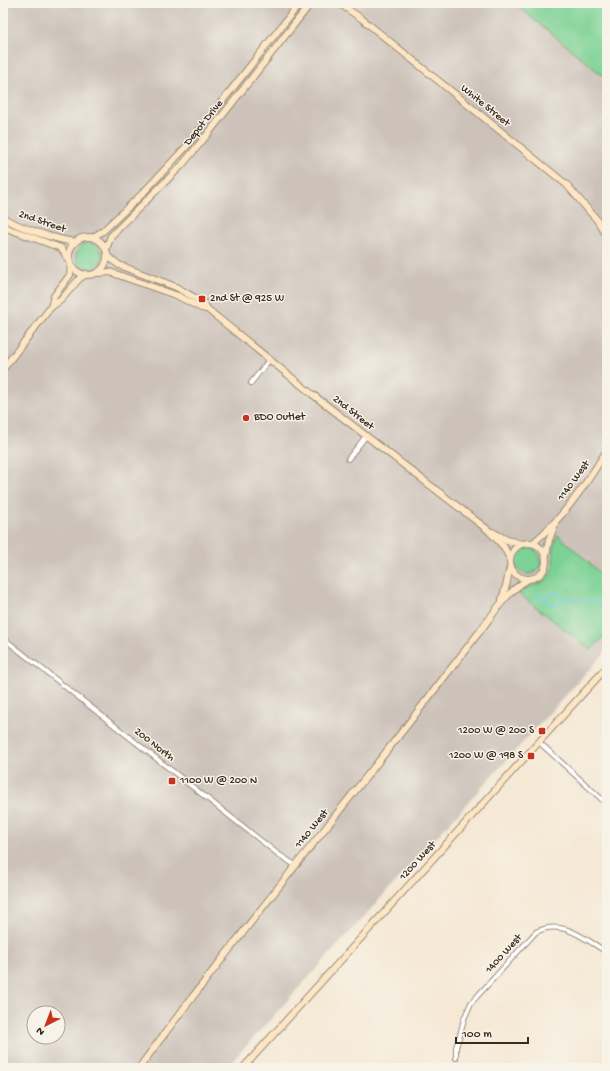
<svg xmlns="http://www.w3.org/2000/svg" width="610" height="1071" font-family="'Gochi Hand',sans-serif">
	<rect width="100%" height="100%" fill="#f7f3e8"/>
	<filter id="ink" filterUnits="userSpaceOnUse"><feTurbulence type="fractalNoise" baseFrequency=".025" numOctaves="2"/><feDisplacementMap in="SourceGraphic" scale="8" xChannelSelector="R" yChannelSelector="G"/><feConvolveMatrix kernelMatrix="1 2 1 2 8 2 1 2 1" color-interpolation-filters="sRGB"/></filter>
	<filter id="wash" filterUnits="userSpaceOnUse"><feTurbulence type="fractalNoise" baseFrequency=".012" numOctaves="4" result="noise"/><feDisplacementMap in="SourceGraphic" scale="16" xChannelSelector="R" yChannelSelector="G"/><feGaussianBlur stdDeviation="0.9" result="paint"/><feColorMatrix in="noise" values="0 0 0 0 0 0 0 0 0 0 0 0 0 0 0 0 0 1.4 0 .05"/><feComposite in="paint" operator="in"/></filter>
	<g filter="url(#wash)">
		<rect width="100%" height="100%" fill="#f5e8d4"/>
		<path fill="#ccc2b9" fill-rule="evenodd" d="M3,3H514L607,79V205L600,214L607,219V650L226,1068H3ZM34,1013H58V1037H34Z"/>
		<g fill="#7cd194" stroke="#5c7e59">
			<path d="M514,3H607V79Z"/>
			<circle cx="89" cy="256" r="13"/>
			<path d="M558,535L607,579V633L591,650L518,593C526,585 538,587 546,579C559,567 549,549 558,535Z"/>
			<circle cx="528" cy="561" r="13"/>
		</g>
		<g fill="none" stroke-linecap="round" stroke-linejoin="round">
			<g stroke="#63c7e1" stroke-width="1.5">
				<path d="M600,3L607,12"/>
				<path d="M537,593L540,597L545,598L554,593H559L562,596V599L559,603C551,606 546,603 539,598"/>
				<path d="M563,599L607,603"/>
			</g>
		</g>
	</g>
	<g filter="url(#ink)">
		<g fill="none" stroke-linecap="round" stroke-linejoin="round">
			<g stroke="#988979" stroke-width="6">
				<g id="street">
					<path d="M251,383L269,360"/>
					<path d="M348,459L366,436"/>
					<path d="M3,638L278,854L295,865"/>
					<path d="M539,742L607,804"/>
					<path d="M456,1058V1047L460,1035L464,1019L471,1003L536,932C563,918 584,939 607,952"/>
				</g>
			</g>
			<g stroke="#988979" stroke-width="8">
				<g id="secondary">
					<path d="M339,3L362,19L567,185L597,220L607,236"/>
					<path d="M3,218C22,228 53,239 75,242"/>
					<path d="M3,225L9,229L61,248L69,260"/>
					<path d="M93,237L103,231L141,195L186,147L300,3"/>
					<circle cx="88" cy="256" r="19"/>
					<path d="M106,249L111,236L182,165L207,135L311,3"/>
					<path d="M107,256L119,265L176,287L204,303L207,309L312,394L488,530L504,547L510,559"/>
					<path d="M98,273L110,272L178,296L201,308L207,309"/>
					<path d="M51,307L54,296L70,275L71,263"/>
					<path d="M3,369L51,307L61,300L79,279L86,274"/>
					<path d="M492,532L507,540L522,544"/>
					<circle cx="528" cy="561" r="18"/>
					<path d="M533,543C562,519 588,482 607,450"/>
					<path d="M546,555L549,540L555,524"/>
					<path d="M502,599L507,582L510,567"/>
					<path d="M139,1068C225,951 318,839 408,724C431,694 454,665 477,635C494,614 504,594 527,580"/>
					<path d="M243,1068L607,667"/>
				</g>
			</g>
			<use href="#street" stroke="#fff" stroke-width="4"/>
			<use href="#secondary" stroke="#fce6c4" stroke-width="6"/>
		</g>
	</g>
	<g fill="#c8321e" stroke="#f7f3e8" stroke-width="1.5">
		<rect x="198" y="295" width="8" height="8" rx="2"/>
		<circle cx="246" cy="418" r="4"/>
		<rect x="538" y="727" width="8" height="8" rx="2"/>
		<rect x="527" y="752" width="8" height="8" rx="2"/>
		<rect x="168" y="777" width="8" height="8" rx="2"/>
	</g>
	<g text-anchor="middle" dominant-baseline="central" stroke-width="3" stroke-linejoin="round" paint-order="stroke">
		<g font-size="11" fill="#3b2a1e" stroke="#f7f3e8">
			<text transform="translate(485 106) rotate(39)">White Street</text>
			<text transform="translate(204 123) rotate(-51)">Depot Drive</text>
			<text transform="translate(42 222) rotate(19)">2nd Street</text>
			<text transform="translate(353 413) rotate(38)">2nd Street</text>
			<text transform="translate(574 481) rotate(-54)">1140 West</text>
			<text transform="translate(154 745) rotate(38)">200 North</text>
			<text transform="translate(312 829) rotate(-51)">1140 West</text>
			<text transform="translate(418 861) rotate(-48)">1200 West</text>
			<text transform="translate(504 954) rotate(-48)">1400 West</text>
		</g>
		<g font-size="11" fill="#3b2a1e" stroke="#f7f3e8" text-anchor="start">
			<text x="210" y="299">2nd St @ 925 W</text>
			<text x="254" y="418">BDO Outlet</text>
			<text x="534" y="731" text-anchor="end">1200 W @ 200 S</text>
			<text x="523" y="756" text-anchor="end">1200 W @ 198 S</text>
			<text x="180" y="781">1100 W @ 200 N</text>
		</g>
	</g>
	<rect width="610" height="1071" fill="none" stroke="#f7f3e8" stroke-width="16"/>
	<g transform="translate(46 1025) rotate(222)"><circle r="19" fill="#f7f3e8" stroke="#aca397"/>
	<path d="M0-3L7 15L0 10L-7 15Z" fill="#c8321e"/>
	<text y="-6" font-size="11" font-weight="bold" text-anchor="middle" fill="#3b2a1e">N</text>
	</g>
	<path d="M456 1037v6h72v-6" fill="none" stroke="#3b2a1e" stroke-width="2"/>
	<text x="462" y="1037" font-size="12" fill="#3b2a1e" stroke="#f7f3e8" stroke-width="3" paint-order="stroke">100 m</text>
</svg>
